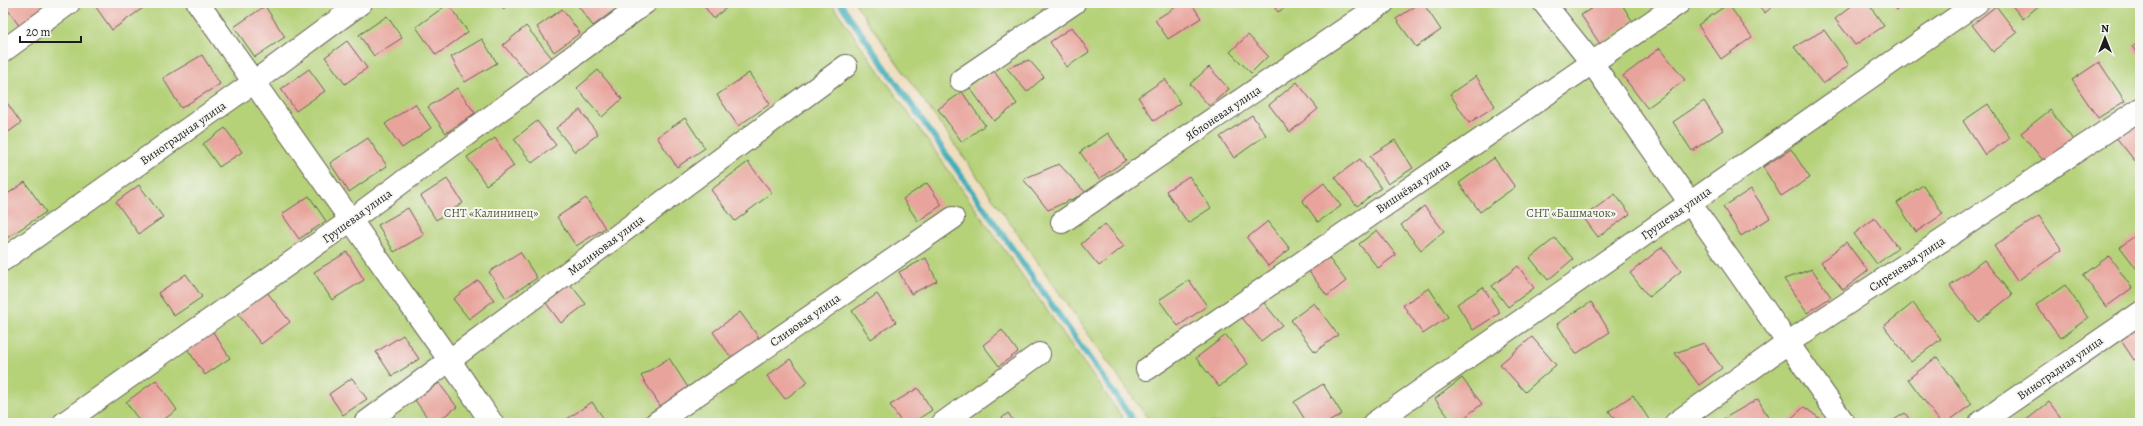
<svg xmlns="http://www.w3.org/2000/svg" width="2143" height="426" font-family="Alegreya,serif">
	<rect width="100%" height="100%" fill="#f6f6f2"/>
	<filter id="ink" filterUnits="userSpaceOnUse"><feTurbulence type="fractalNoise" baseFrequency=".025" numOctaves="2"/><feDisplacementMap in="SourceGraphic" scale="8" xChannelSelector="R" yChannelSelector="G"/><feConvolveMatrix kernelMatrix="1 2 1 2 8 2 1 2 1" color-interpolation-filters="sRGB"/></filter>
	<filter id="wash" filterUnits="userSpaceOnUse"><feTurbulence type="fractalNoise" baseFrequency=".012" numOctaves="4" result="noise"/><feDisplacementMap in="SourceGraphic" scale="16" xChannelSelector="R" yChannelSelector="G"/><feGaussianBlur stdDeviation="0.9" result="paint"/><feColorMatrix in="noise" values="0 0 0 0 0 0 0 0 0 0 0 0 0 0 0 0 0 1.4 0 .05"/><feComposite in="paint" operator="in"/></filter>
	<g filter="url(#wash)">
		<rect width="100%" height="100%" fill="#efdebe"/>
		<g fill="#b5d279" stroke="#68774a">
			<path d="M3,3H831L1126,423H3Z"/>
			<path d="M855,3H2140V423H1151Z"/>
		</g>
		<g fill="none" stroke-linecap="round" stroke-linejoin="round">
			<path stroke="#3faebb" stroke-width="6" d="M840,3L1135,423"/>
		</g>
		<g id="blocks">
			<g fill="#e8a49c">
				<path d="M3,3H45L48,7L20,27Z"/>
				<path d="M93,3H150L112,30Z"/>
				<path d="M499,3H511L503,9Z"/>
				<path d="M576,3H621L622,4L593,26Z"/>
				<path d="M702,3H733L713,18Z"/>
				<path d="M1182,3H1191L1201,18L1168,39L1155,20Z"/>
				<path d="M1271,3H1292L1278,12Z"/>
				<path d="M1420,3H1423L1441,30L1416,47L1396,19Z"/>
				<path d="M1600,3H1621L1633,22L1600,44L1581,15Z"/>
				<path d="M1756,3H1776L1765,13Z"/>
				<path d="M1855,3H1868L1884,26L1855,45L1835,19Z"/>
				<path d="M1891,3H1906L1897,10Z"/>
				<path d="M2010,3H2042L2023,19Z"/>
				<path d="M448,4L468,32L436,55L416,27Z"/>
				<path d="M1728,4L1752,37L1721,59L1698,25Z"/>
				<path d="M265,6L285,37L255,57L234,27Z"/>
				<path d="M1996,6L2017,33L1993,52L1972,25Z"/>
				<path d="M562,9L580,33L554,52L537,27Z"/>
				<path d="M387,16L402,38L374,56L359,35Z"/>
				<path d="M526,26L552,58L530,76L503,45Z"/>
				<path d="M1072,27L1089,52L1067,67L1050,42Z"/>
				<path d="M1824,30L1849,65L1823,84L1794,47Z"/>
				<path d="M1248,35L1268,56L1251,73L1230,52Z"/>
				<path d="M482,39L497,63L465,82L451,57Z"/>
				<path d="M347,41L367,68L345,84L325,57Z"/>
				<path d="M2140,41V58L2132,46Z"/>
				<path d="M1660,48L1685,80L1647,108L1623,76Z"/>
				<path d="M202,55L220,84L181,108L163,78Z"/>
				<path d="M1029,60L1044,77L1027,92L1007,68Z"/>
				<path d="M2099,62L2125,101L2098,118L2072,80Z"/>
				<path d="M1209,67L1229,89L1209,106L1190,84Z"/>
				<path d="M309,69L325,91L296,111L281,89Z"/>
				<path d="M598,70L622,99L602,117L577,88Z"/>
				<path d="M994,71L1017,104L994,121L970,88Z"/>
				<path d="M749,73L770,104L738,126L717,95Z"/>
				<path d="M1476,76L1495,106L1469,123L1450,94Z"/>
				<path d="M1165,79L1180,103L1154,121L1138,97Z"/>
				<path d="M1297,82L1318,109L1290,132L1269,105Z"/>
				<path d="M457,88L475,113L446,133L428,107Z"/>
				<path d="M962,92L985,125L962,142L938,109Z"/>
				<path d="M3,97L21,123L3,136Z"/>
				<path d="M1704,101L1723,130L1692,151L1673,122Z"/>
				<path d="M415,104L431,128L402,148L385,124Z"/>
				<path d="M1988,104L2010,138L1985,155L1963,121Z"/>
				<path d="M580,110L598,134L575,152L556,128Z"/>
				<path d="M2050,110L2074,141L2046,164L2021,133Z"/>
				<path d="M1252,115L1266,135L1234,158L1220,137Z"/>
				<path d="M2140,116V158L2135,161L2115,136Z"/>
				<path d="M685,118L705,148L677,167L657,137Z"/>
				<path d="M537,121L556,145L532,163L514,139Z"/>
				<path d="M225,128L242,152L219,167L203,144Z"/>
				<path d="M1108,133L1126,160L1099,179L1080,152Z"/>
				<path d="M368,138L387,166L349,192L330,163Z"/>
				<path d="M495,138L514,166L486,185L467,157Z"/>
				<path d="M1395,140L1413,168L1388,184L1370,156Z"/>
				<path d="M1791,149L1810,178L1781,196L1763,167Z"/>
				<path d="M1494,158L1515,187L1480,212L1459,183Z"/>
				<path d="M1360,159L1381,188L1357,206L1335,177Z"/>
				<path d="M748,162L772,193L735,221L711,190Z"/>
				<path d="M1059,164L1086,193L1048,210L1023,179Z"/>
				<path d="M1189,176L1211,208L1188,223L1166,191Z"/>
				<path d="M447,179L463,203L436,220L421,196Z"/>
				<path d="M25,182L46,212L7,238L3,232V197Z"/>
				<path d="M927,183L942,205L918,221L903,199Z"/>
				<path d="M1324,183L1341,206L1318,222L1302,200Z"/>
				<path d="M139,185L163,217L139,234L116,202Z"/>
				<path d="M1923,185L1943,214L1916,232L1897,203Z"/>
				<path d="M1751,189L1770,218L1741,236L1723,207Z"/>
				<path d="M1615,194L1630,214L1598,237L1583,217Z"/>
				<path d="M309,196L326,221L299,239L282,214Z"/>
				<path d="M586,198L605,228L576,246L557,217Z"/>
				<path d="M1424,206L1444,231L1421,250L1401,225Z"/>
				<path d="M408,208L424,235L394,252L378,225Z"/>
				<path d="M2039,216L2062,250L2017,281L1994,246Z"/>
				<path d="M1875,218L1898,248L1877,264L1854,234Z"/>
				<path d="M1268,221L1290,249L1268,266L1247,238Z"/>
				<path d="M1105,224L1124,246L1099,266L1081,244Z"/>
				<path d="M1377,230L1396,255L1378,268L1359,244Z"/>
				<path d="M2140,232V273L2120,247Z"/>
				<path d="M1555,238L1573,259L1548,280L1530,258Z"/>
				<path d="M1846,242L1868,271L1843,290L1821,262Z"/>
				<path d="M1662,247L1681,271L1649,297L1630,273Z"/>
				<path d="M347,252L364,280L332,300L314,272Z"/>
				<path d="M520,252L537,278L506,298L489,272Z"/>
				<path d="M1327,256L1346,281L1327,296L1308,270Z"/>
				<path d="M2109,256L2132,288L2106,307L2083,275Z"/>
				<path d="M926,258L937,281L911,294L899,272Z"/>
				<path d="M1984,260L2012,295L1978,322L1950,286Z"/>
				<path d="M1518,266L1534,288L1508,307L1492,286Z"/>
				<path d="M1812,269L1831,297L1807,313L1784,279Z"/>
				<path d="M186,274L202,297L174,316L158,293Z"/>
				<path d="M478,280L494,300L469,319L453,299Z"/>
				<path d="M1189,280L1207,306L1178,326L1159,300Z"/>
				<path d="M570,284L586,304L561,323L546,303Z"/>
				<path d="M2065,285L2088,318L2060,338L2036,305Z"/>
				<path d="M1483,287L1500,313L1473,330L1457,304Z"/>
				<path d="M1429,288L1448,317L1423,334L1403,305Z"/>
				<path d="M267,292L290,322L261,344L238,314Z"/>
				<path d="M877,294L896,322L871,339L852,311Z"/>
				<path d="M1260,298L1282,325L1261,341L1239,314Z"/>
				<path d="M1591,302L1610,332L1576,354L1557,324Z"/>
				<path d="M1314,303L1338,335L1315,352L1291,320Z"/>
				<path d="M1913,303L1941,339L1911,362L1884,326Z"/>
				<path d="M740,312L760,339L732,359L713,332Z"/>
				<path d="M2140,322V356L2134,360L2118,336Z"/>
				<path d="M211,329L230,358L205,375L186,347Z"/>
				<path d="M1002,330L1018,352L999,366L983,345Z"/>
				<path d="M403,335L419,359L392,376L376,352Z"/>
				<path d="M1226,335L1248,364L1219,387L1196,358Z"/>
				<path d="M1532,337L1556,365L1525,392L1500,364Z"/>
				<path d="M1704,343L1722,368L1699,385L1675,353Z"/>
				<path d="M1937,357L1972,404L1946,423H1941L1908,379Z"/>
				<path d="M669,358L689,389L661,407L641,376Z"/>
				<path d="M790,359L808,382L785,399L767,376Z"/>
				<path d="M352,378L367,399L343,415L329,394Z"/>
				<path d="M1462,378L1482,404L1457,423H1453L1435,399Z"/>
				<path d="M156,380L177,410L159,423H141L126,402Z"/>
				<path d="M439,383L457,407L435,423H431L415,400Z"/>
				<path d="M1323,384L1342,414L1327,423H1307L1294,402Z"/>
				<path d="M918,388L932,410L912,423H902L890,405Z"/>
				<path d="M1633,395L1650,421L1647,423H1617L1609,411Z"/>
				<path d="M1758,399L1771,423H1716Z"/>
				<path d="M592,402L607,423H570L567,419Z"/>
				<path d="M2049,402L2064,422L2025,423L2024,422Z"/>
				<path d="M1804,407L1826,423L1787,422Z"/>
				<path d="M1008,413L1015,423H996Z"/>
				<path d="M1905,413L1912,423H1889Z"/>
			</g>
		</g>
	</g>
	<g filter="url(#ink)">
		<use href="#blocks" fill-opacity="0" stroke="#666055" stroke-width="1"/>
		<g fill="none" stroke-linecap="round" stroke-linejoin="round">
			<g stroke="#666055" stroke-width="24">
				<g id="minor">
					<path d="M198,3L450,361L492,423"/>
					<path d="M1544,3L1592,63L1844,423"/>
					<path d="M3,51L69,3"/>
					<path d="M961,80L1074,3"/>
					<path d="M1062,222L1383,3"/>
					<path d="M3,260L254,82L361,3"/>
					<path d="M1147,369L1679,3"/>
					<path d="M64,423L351,220L645,3"/>
					<path d="M365,423L846,66"/>
					<path d="M656,423L953,218"/>
					<path d="M943,423L1039,354"/>
					<path d="M1374,423L1977,3"/>
					<path d="M1676,423L1789,342L2140,109"/>
					<path d="M1980,423L2140,313"/>
				</g>
			</g>
			<use href="#minor" stroke="#fff" stroke-width="22"/>
		</g>
	</g>
	<g text-anchor="middle" dominant-baseline="central" stroke-width="4" stroke-linejoin="round" paint-order="stroke">
		<g font-size="12" fill="#1c1c1c" stroke="#f6f6f2">
			<text transform="translate(1223 113) rotate(-34)">Яблоневая улица</text>
			<text transform="translate(183 133) rotate(-35)">Виноградная улица</text>
			<text transform="translate(1413 186) rotate(-34)">Вишнёвая улица</text>
			<text transform="translate(1676 213) rotate(-35)">Грушевая улица</text>
			<text transform="translate(357 216) rotate(-36)">Грушевая улица</text>
			<text transform="translate(606 245) rotate(-37)">Малиновая улица</text>
			<text transform="translate(1907 264) rotate(-34)">Сиреневая улица</text>
			<text transform="translate(805 320) rotate(-35)">Сливовая улица</text>
			<text transform="translate(2060 368) rotate(-35)">Виноградная улица</text>
		</g>
		<g font-size="12" fill="#525c3d" stroke="#f6f6f2">
			<text x="491" y="213">СНТ «Калининец»</text>
			<text x="1571" y="213">СНТ «Башмачок»</text>
		</g>
	</g>
	<rect width="2143" height="426" fill="none" stroke="#f6f6f2" stroke-width="16"/>
	<g transform="translate(2105 38)" stroke="#f6f6f2" stroke-width="3" paint-order="stroke">
	<path d="M0-3L7 15L0 10L-7 15Z" fill="#1c1c1c"/>
	<text y="-6" font-size="11" font-weight="bold" text-anchor="middle" fill="#1c1c1c">N</text>
	</g>
	<path d="M20 36v6h61v-6" fill="none" stroke="#1c1c1c" stroke-width="2"/>
	<text x="26" y="36" font-size="12" fill="#1c1c1c" stroke="#f6f6f2" stroke-width="3" paint-order="stroke">20 m</text>
</svg>
